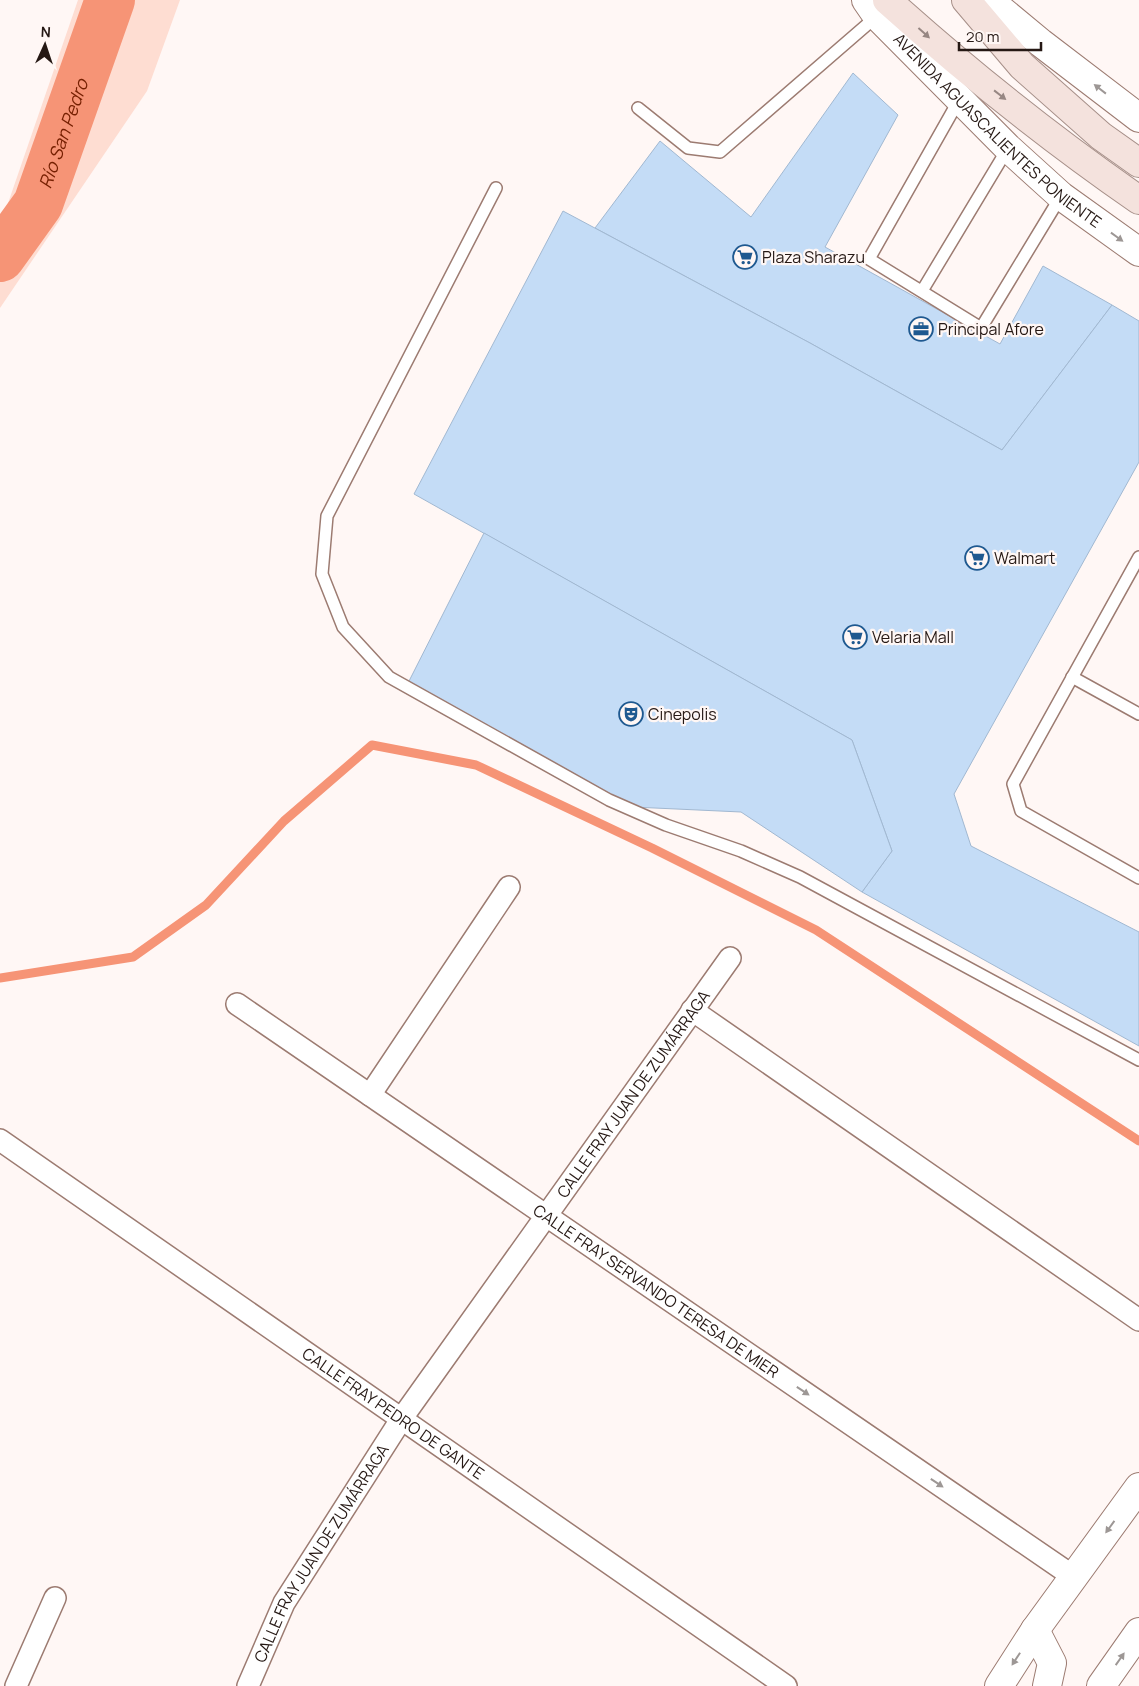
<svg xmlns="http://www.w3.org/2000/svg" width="1139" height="1686" font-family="Manrope,sans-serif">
	<rect width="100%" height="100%" fill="#fff7f5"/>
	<path fill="#feddd2" d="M78,0H180L147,91L0,308V216L6,209Z"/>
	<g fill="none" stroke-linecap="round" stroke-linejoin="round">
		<path stroke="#f69476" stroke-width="9" d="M0,978L133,957L206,905L284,821L372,745L476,765L652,848L816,930L1139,1141"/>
		<path stroke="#f69476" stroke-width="50" id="s1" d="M0,257L38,204L110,0"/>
	</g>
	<g fill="#c4dcf6" stroke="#a1b8d1">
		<path d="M853,73L898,115L825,247L1000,344L1043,266L1112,305L1002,450L810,343L595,228L660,141L751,217Z"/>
		<path d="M563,211L810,343L1002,450L1112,305L1139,321V462L954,794L971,846L1139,932V1046L862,892L892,851L852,740L414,494Z"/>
		<path d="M484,533L852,740L892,851L862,892L741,812L633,807L406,687Z"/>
	</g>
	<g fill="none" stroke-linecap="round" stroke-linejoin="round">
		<g stroke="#9c7b71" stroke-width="14">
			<g id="lane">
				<path d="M959,100L869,259L981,328L1061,196"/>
				<path d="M638,108L688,148L720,152L877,16"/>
				<path d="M496,188L327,516L322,574L343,627L389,677L609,800L666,825L741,851L800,877L1139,1060"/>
				<path d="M922,291L1008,148"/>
				<path d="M1139,557L1013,784L1021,811L1139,878"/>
				<path d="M1072,677L1139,714"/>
			</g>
		</g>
		<g stroke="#9c7b71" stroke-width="24">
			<g id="street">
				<path id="s2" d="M237,1004L1074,1577"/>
				<path d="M692,1010L1139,1320"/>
				<path d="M370,1095L509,887"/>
				<path id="s3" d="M0,1140L786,1686"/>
				<path d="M16,1686L55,1598"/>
				<path id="s4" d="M248,1686L284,1603L402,1418L730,958"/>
			</g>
		</g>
		<g stroke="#9c7b71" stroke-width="30">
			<g id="secondary">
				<path id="s5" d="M866,0L877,16L1008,148L1061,196L1139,252"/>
				<path d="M989,0L1041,43L1139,118"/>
				<path d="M1035,1630L1052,1663L1047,1686"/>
				<path d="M999,1686L1035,1630L1139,1487"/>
				<path d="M1101,1686L1139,1632"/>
			</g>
		</g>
		<g stroke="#a68f88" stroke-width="30">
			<g id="primary">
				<path d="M887,0C967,72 1051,139 1139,200"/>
				<path d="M966,0L1022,66L1101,136L1139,163"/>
			</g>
		</g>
		<use href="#lane" stroke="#fff" stroke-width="11"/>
		<use href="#street" stroke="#fff" stroke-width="21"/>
		<use href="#secondary" stroke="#fff" stroke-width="28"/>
		<use href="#primary" stroke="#f4e2dd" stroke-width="28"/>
	</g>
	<defs><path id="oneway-solid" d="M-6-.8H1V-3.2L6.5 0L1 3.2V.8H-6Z" transform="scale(1.25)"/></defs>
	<g fill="#978783">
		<use href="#oneway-solid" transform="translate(924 33) rotate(42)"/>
		<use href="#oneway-solid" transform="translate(1000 95) rotate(38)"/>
	</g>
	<g fill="#9d9795">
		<use href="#oneway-solid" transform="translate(1100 89) rotate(-142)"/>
		<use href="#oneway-solid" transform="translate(1117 237) rotate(36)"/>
		<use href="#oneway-solid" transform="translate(803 1391) rotate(34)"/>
		<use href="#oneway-solid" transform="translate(937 1483) rotate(34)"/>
		<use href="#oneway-solid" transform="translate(1110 1527) rotate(126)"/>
		<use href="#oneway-solid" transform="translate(1016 1659) rotate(123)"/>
		<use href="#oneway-solid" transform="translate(1120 1659) rotate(-55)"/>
	</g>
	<defs>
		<g id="supermarket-ring" transform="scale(1.25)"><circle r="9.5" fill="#fff7f5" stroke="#1f5990" stroke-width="1.5"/><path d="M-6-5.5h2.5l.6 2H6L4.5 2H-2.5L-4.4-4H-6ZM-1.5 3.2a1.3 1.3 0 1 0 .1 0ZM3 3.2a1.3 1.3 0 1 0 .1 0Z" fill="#1f5990"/></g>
		<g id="office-ring" transform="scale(1.25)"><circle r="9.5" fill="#fff7f5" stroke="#1f5990" stroke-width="1.5"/><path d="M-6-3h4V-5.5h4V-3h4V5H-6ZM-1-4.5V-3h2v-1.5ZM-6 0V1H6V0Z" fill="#1f5990"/></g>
		<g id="theatre-ring" transform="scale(1.25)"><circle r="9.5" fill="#fff7f5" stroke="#1f5990" stroke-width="1.5"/><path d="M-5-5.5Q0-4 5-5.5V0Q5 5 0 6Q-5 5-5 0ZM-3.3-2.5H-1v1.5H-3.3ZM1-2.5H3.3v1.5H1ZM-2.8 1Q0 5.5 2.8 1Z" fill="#1f5990"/></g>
	</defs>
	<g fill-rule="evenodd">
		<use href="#supermarket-ring" x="745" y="257"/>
		<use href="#office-ring" x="921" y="329"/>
		<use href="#supermarket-ring" x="977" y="558"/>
		<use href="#supermarket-ring" x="855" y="637"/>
		<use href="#theatre-ring" x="631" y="714"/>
	</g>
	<g text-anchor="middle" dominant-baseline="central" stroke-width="4.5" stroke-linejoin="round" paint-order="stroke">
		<g font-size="16" fill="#251814" stroke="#fff7f5">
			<text stroke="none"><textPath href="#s5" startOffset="186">AVENIDA AGUASCALIENTES PONIENTE</textPath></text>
			<text stroke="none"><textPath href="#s4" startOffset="708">CALLE FRAY JUAN DE ZUMÁRRAGA</textPath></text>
			<text stroke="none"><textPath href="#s2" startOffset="508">CALLE FRAY SERVANDO TERESA DE MIER</textPath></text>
			<text stroke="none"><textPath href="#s3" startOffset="479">CALLE FRAY PEDRO DE GANTE</textPath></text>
			<text stroke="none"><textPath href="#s4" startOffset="152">CALLE FRAY JUAN DE ZUMÁRRAGA</textPath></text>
		</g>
		<g font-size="16" fill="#251814" stroke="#fff7f5" text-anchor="start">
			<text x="762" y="257">Plaza Sharazu</text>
			<text x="938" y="329">Principal Afore</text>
			<text x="994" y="558">Walmart</text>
			<text x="872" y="637">Velaria Mall</text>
			<text x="648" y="714">Cinepolis</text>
		</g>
		<g font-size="18" font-style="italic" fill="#751f00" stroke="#fff7f5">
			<text stroke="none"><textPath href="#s1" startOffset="140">Río San Pedro</textPath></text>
		</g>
	</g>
	<g transform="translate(45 45) rotate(3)" stroke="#fff7f5" stroke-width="4" paint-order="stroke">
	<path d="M0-4L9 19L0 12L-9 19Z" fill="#251814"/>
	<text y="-8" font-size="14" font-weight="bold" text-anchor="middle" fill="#251814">N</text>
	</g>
	<path d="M959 42v8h82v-8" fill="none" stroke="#251814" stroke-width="2.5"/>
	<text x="966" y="42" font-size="15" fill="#251814" stroke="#fff7f5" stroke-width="4" paint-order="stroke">20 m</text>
</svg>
